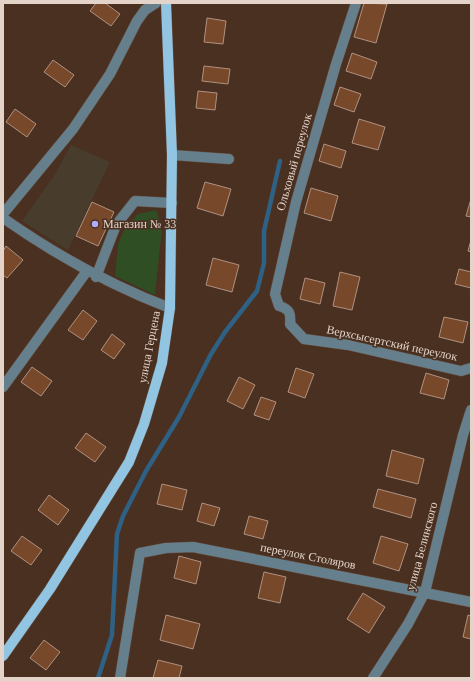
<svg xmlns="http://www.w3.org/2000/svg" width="474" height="681" font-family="'Times New Roman',serif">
	<rect width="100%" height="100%" fill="#493021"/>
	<path fill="#483c2d" d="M71,145L110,162L68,250L22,221L54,176Z"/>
	<path fill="#304e24" d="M156,210L162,228L155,295L115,276L118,244L125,228L138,214Z"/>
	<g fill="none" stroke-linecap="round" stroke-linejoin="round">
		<path stroke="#2f6184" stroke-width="4.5" d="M98,678L112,635L117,534L123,516L146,471L179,417L211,354L225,332L257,291L264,263V231L280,161"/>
	</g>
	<g fill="#78482b" stroke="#b09180">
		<path d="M96,3H105L120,14L111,26L90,11Z"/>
		<path d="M364,3L387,4L376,43L354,37Z"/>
		<path d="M207,18L226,21L223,44L204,42Z"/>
		<path d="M352,53L377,62L371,79L346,71Z"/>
		<path d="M53,60L74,75L65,87L44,72Z"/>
		<path d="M204,66L230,69L228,84L202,81Z"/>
		<path d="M340,87L361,94L354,112L334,105Z"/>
		<path d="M198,91L217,93L215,110L196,108Z"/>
		<path d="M15,109L36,124L27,137L6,122Z"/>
		<path d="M359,119L385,127L378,150L352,143Z"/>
		<path d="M324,144L346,151L341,168L319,161Z"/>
		<path d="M205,182L231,189L223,216L197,208Z"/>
		<path d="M311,188L338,196L331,221L304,213Z"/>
		<path d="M471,199V217L466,216Z"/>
		<path d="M92,202L114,212L98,246L76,236Z"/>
		<path d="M471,240V252L468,251Z"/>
		<path d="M6,246L23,260L7,278L3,275V251Z"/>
		<path d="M213,258L239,265L232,292L206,285Z"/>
		<path d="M459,269L471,272V288L455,284Z"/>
		<path d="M340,272L360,277L352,310L333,306Z"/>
		<path d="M305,278L325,283L320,304L300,299Z"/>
		<path d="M83,310L97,321L83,340L68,330Z"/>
		<path d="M444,317L468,322L463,343L439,337Z"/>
		<path d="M112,334L125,344L114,359L101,350Z"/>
		<path d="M32,367L52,381L41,396L21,382Z"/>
		<path d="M296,368L314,374L305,398L288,392Z"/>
		<path d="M426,373L449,380L444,399L420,393Z"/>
		<path d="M239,377L255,385L243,409L227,401Z"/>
		<path d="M261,397L276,402L269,420L254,415Z"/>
		<path d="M86,433L106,447L95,462L75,448Z"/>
		<path d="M392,450L424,459L418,484L386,476Z"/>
		<path d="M162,484L187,490L182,510L157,504Z"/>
		<path d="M378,489L416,499L411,518L373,507Z"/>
		<path d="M49,495L69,510L58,525L38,510Z"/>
		<path d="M202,503L220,508L214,526L197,521Z"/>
		<path d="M249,516L268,521L263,539L244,534Z"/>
		<path d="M22,536L42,550L31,565L11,551Z"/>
		<path d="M381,536L408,544L399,571L373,563Z"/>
		<path d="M179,556L201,562L196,584L174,578Z"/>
		<path d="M264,572L286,577L280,603L258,598Z"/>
		<path d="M363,593L385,607L369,633L347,619Z"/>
		<path d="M166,615L200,624L193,649L160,640Z"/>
		<path d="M468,615L471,616V639L463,637Z"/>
		<path d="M44,640L60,652L46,670L30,658Z"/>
		<path d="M158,660L182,666L179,678H153Z"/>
	</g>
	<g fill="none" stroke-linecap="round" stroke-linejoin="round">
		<g stroke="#654d3f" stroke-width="11">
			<g id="minor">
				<path d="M356,3L336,64L296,202L275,294L279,306C290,309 291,314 290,324L304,339L348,345L461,371L471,368"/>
				<path d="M172,155L229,159"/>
				<path d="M3,214L73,129L110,74L137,21L145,10L156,3"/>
				<path d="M3,218C56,255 109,285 170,308"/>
				<path d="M96,277L116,225L135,201L172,203"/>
				<path d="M3,387L87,271"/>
				<path d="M120,678L140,553L166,548L193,547L471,602"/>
				<path d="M373,678L408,624L425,592L463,435L471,410"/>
			</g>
		</g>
		<g stroke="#654d3f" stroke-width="11">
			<path id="major" d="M3,656L50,589L129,462L144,424L162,363L170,308L172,155L166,3"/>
		</g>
		<use href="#minor" stroke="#667f8c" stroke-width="10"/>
		<use href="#major" stroke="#92c5e1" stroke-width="10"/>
	</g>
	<circle fill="#b3adf9" stroke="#493021" stroke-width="1.5" cx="95" cy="224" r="4"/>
	<g text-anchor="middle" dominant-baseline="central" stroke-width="3" stroke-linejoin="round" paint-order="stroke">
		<g font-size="12" fill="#e3d3c9" stroke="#493021">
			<text transform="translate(294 162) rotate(-74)">Ольховый переулок</text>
			<text transform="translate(392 343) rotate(12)">Верхсысертский переулок</text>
			<text transform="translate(149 347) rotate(-79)">улица Герцена</text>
			<text transform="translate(422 546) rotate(-75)">улица Белинского</text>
			<text transform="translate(308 556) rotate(11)">переулок Столяров</text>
		</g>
		<g font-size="12" fill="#e3d3c9" stroke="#493021" text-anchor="start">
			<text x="103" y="224">Магазин № 33</text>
		</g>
	</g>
	<rect width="474" height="681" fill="none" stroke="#e3d3c9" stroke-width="8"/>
</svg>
